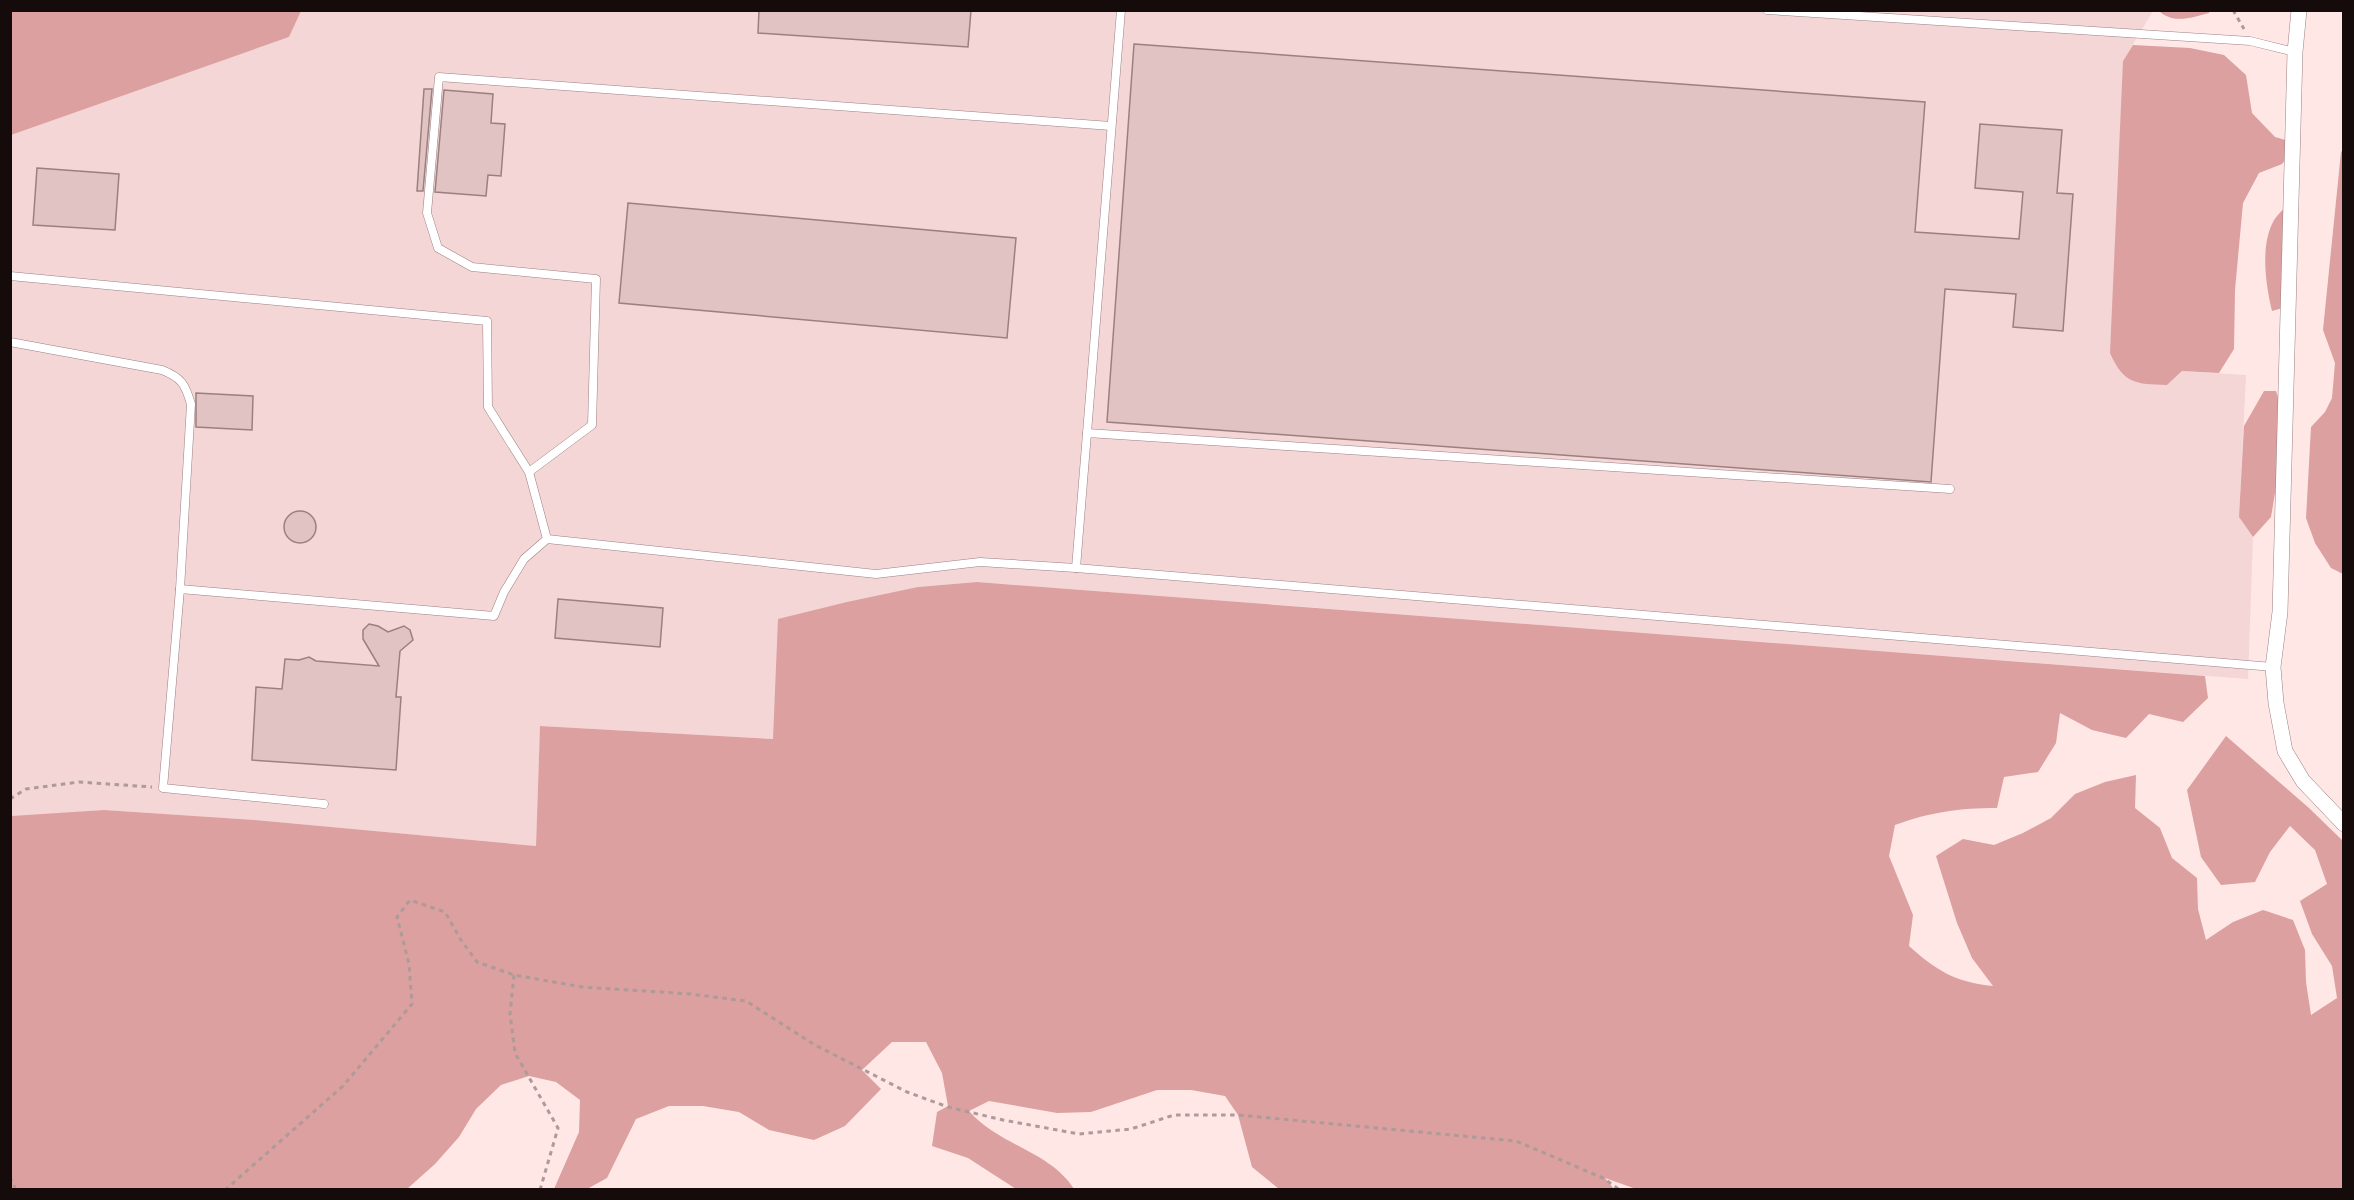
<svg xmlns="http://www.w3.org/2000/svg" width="2354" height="1200" font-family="Montserrat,sans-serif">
	<rect width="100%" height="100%" fill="#ffe7e6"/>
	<path fill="#f3d6d5" d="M301,11H2153L2123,61L2167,385L2182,371L2246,375L2239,517L2253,537L2248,679L977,582L918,587L774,739L540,726L536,846L255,820L104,810L11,817V135L289,37Z"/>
	<g fill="#dba09f">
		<path d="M10,11L11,10L301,11L289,37L11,135Z"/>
		<path d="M2159,11H2210L2209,13C2191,18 2173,24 2159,11Z"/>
		<path d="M2133,45L2190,48L2224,55L2246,75L2252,113L2275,137L2299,144L2282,164L2259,173L2243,203L2235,290L2234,349L2219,373L2182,371L2167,385C2135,384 2124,384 2110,353L2123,61Z"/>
		<path d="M2343,150V574L2331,568L2315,543L2306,518L2311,427L2325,412L2332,398L2335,363L2323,330L2341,152Z"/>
		<path d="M2288,204L2283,308L2272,311C2266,286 2260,247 2273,222C2276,216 2283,210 2288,204Z"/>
		<path d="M2264,391H2276L2282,410L2279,469L2271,517L2253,537L2239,517L2244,426Z"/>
		<path d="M977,582L2205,676L2208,698L2183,722L2149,714L2126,738L2092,730L2060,713L2056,743L2038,772L2004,777L1997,808C1959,808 1931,812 1895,825L1889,856L1913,915L1909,946C1937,971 1955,982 1993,986L1972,958L1957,923L1936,856L1963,839L1994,845L2023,833L2051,818L2075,794L2105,782L2136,775L2135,808L2160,828L2172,858L2197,878L2198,909L2206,940L2233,922L2263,910L2293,920L2305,950L2306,982L2311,1015L2337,998L2332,966L2312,934L2300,901L2327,884L2315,850L2290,826L2270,852L2255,882L2221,885L2201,857L2187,790L2226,736L2309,808L2343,841V1189L1639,1190L1605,1178L1614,1189H1279L1252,1167L1238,1115L1225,1096L1191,1090H1157L1091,1112L1057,1113L989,1101L969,1111C998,1145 1050,1151 1074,1189H1016L968,1158L932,1146L937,1112L948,1106L942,1073L926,1042H892L862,1070L881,1089L845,1126L814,1140L769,1130L739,1112L703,1106H669L636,1119L607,1178L587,1189H554L579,1132L580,1100L556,1082L529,1076L501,1085L476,1109L459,1137L435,1164L407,1189H11L12,816L104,810L255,820L536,846L540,726L773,739L778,619L847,602L918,587Z"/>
	</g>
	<g fill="#e0c3c2" stroke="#9b807f" stroke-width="1.5">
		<path d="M759,10H971L968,47L758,33Z"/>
		<path d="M1134,44L1925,102L1915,232L2019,239L2023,192L1975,188L1980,124L2062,130L2057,193L2073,194L2063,331L2013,327L2016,294L1945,289L1931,482L1107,422Z"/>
		<path d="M424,89H432L423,191H417Z"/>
		<path d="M444,90L493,94L491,123L505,124L501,176L488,175L486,196L435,192Z"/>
		<path d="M37,168L119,174L115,230L33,225Z"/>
		<path d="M628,203L1016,238L1007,338L619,303Z"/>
		<path d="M196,393L253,396L252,430L196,427Z"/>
		<circle cx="300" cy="527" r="16"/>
		<path d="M558,599L663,608L660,647L555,638Z"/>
		<path d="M369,624L378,626L388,632L404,626L410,630L413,640L400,651L396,697H401L396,770L252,760L256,687L282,689L285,659L299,660L309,657L316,661L379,666L363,639V630Z"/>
	</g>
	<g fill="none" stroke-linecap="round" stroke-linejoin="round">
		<g stroke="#9b8180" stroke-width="9">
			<g id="lane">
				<path d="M1767,10L2250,41L2295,52"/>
				<path d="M10,276L487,321L488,407L529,472L547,539"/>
				<path d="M10,342L162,370C182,378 185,384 191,404L180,589"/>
				<path d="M1087,433L1121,10"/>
				<path d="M529,472L592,425L596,279L472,267L438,248L427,213L439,77L1111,126"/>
				<path d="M1076,568L1087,433L1950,489"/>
				<path d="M324,804L163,788L180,589L494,616L504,592L524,559L547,539L876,574L980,562L1076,568L2273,667"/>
			</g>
		</g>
		<g stroke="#9b8180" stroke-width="16">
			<path id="street" d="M2299,10L2295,52L2280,612L2273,667L2276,703L2285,751L2303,781L2344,824"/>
		</g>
		<g stroke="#ad9a99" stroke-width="3" stroke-dasharray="4.5 4.5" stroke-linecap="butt">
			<path d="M2233,10L2244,29"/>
			<path d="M10,799L26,789L79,782L152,787"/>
			<path d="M514,975L510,1014L515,1053L558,1128L540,1190"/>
			<path d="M10,1177L16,1190"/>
			<path d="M225,1190L343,1086L412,1004L409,964L397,917L410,900L445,912L461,940L477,962L514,975L582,987L690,994L746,1001L815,1045L907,1092L948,1107L1003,1120L1079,1134L1131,1129L1174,1115H1238L1516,1141L1603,1178L1620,1190"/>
		</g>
		<use href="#lane" stroke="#fff" stroke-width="8"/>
		<use href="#street" stroke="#fff" stroke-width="15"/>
	</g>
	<rect width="2354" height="1200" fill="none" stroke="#140b0a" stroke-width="24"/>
</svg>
